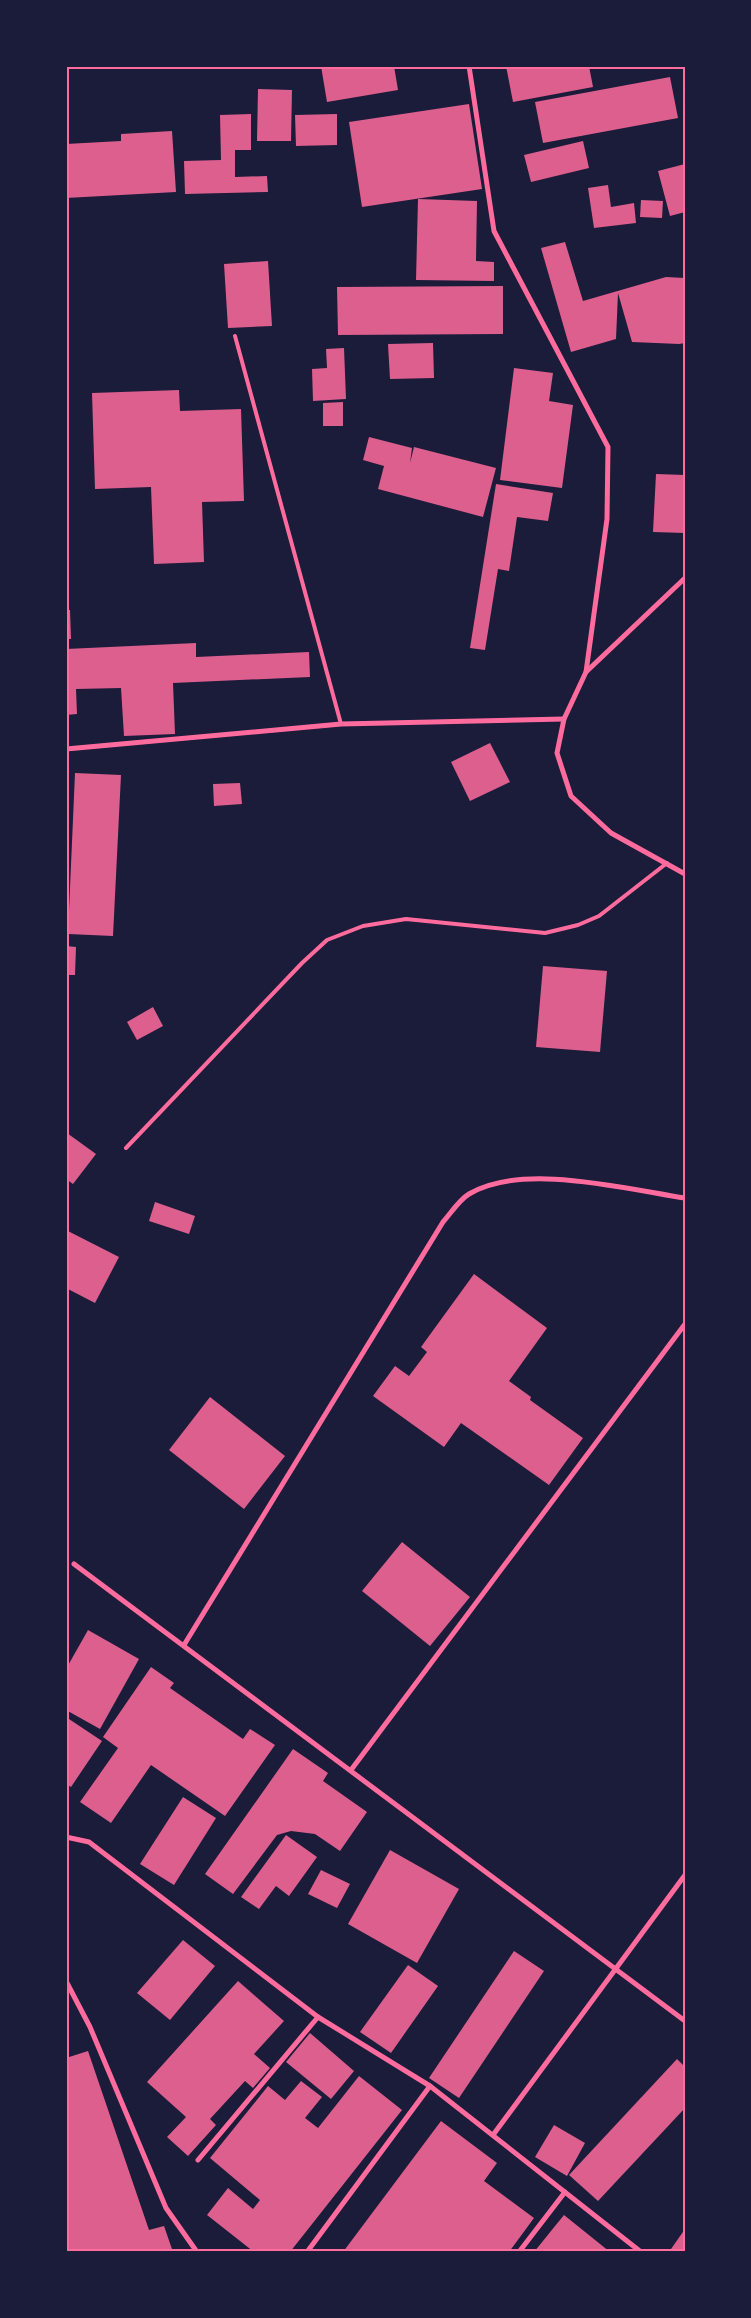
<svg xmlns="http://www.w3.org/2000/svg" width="751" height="2318" font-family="'Work Sans',sans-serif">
	<rect width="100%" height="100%" fill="#1b1b3a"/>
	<g fill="#dd5f8e">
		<path d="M321,66H394L398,90L327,102Z"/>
		<path d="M506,66H589L593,87L513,102Z"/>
		<path d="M670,77L678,118L543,143L535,102Z"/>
		<path d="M258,89L292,90L291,141H257Z"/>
		<path d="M469,104L482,189L362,207L349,122Z"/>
		<path d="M251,114V150H235V177L267,176L268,192L185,194L184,161L221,160L220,115Z"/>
		<path d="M337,114V145L296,146L295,115Z"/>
		<path d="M172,131L176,192L66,198V144L121,141V134Z"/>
		<path d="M583,141L589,168L531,182L524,155Z"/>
		<path d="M685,164V212L670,216L658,171Z"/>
		<path d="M608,185L611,207L634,203L636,223L594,228L588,188Z"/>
		<path d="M418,199L477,201L476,261L494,262V281L416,280Z"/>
		<path d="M641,200L663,201L662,218L640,217Z"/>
		<path d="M565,242L583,301L666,277L685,278V343L679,344L632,342L618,293L616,339L571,352L541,248Z"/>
		<path d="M268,261L272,326L228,328L224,264Z"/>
		<path d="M503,286V334L338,335L337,287Z"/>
		<path d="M433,343L434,378L390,379L388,344Z"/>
		<path d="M344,348L346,399L313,401L312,369L327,368L326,349Z"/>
		<path d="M514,368L553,373L549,401L573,405L562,488L500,480Z"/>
		<path d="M179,390L180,411L241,409L244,501L202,502L204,562L154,564L151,487L95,489L92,393Z"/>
		<path d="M343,402V426H323V403Z"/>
		<path d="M369,437L412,448L410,463L414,447L496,468L483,517L378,489L384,466L363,460Z"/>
		<path d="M656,474L685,475V533L653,532Z"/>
		<path d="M496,484L553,493L548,521L517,517L509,571L498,569L485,650L470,648Z"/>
		<path d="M66,610H70L71,639H66Z"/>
		<path d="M196,643V657L309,652L310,677L173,683L175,734L124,736L121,688L76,689L77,714L66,715V649Z"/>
		<path d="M490,743L510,782L470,801L451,762Z"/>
		<path d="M75,773L121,775L113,936L68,934Z"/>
		<path d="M240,783L242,804L214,806L213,784Z"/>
		<path d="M66,946L76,947L75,975H66Z"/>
		<path d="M543,966L607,971L600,1052L536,1047Z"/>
		<path d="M153,1007L163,1026L137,1040L127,1022Z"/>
		<path d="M67,1133L96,1154L73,1184L66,1179Z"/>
		<path d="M155,1202L195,1216L189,1234L149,1221Z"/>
		<path d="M66,1230L119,1257L95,1303L66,1288Z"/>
		<path d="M474,1274L547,1328L509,1381L531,1397L530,1400L583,1438L549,1485L461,1423L444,1447L373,1396L395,1366L409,1376L427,1352L421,1347Z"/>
		<path d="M210,1397L285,1456L244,1509L169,1450Z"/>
		<path d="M402,1542L470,1597L430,1646L362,1591Z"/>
		<path d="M88,1630L139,1659L100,1729L66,1710V1669Z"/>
		<path d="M151,1667L174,1683L170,1688L243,1739L250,1729L275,1745L225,1816L151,1765L111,1823L80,1802L118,1748L103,1737Z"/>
		<path d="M66,1717L102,1741L71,1787L66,1784Z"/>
		<path d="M293,1749L328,1773L323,1781L367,1812L340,1851L315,1834L291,1831L277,1835L233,1894L205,1874Z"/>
		<path d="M183,1797L216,1818L174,1885L140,1864Z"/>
		<path d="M286,1835L317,1857L289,1896L276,1886L259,1909L241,1897Z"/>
		<path d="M390,1850L459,1889L417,1963L348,1924Z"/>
		<path d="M321,1870L350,1884L337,1908L308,1894Z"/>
		<path d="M183,1940L215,1966L170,2020L137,1993Z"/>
		<path d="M514,1951L544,1971L459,2098L429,2078Z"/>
		<path d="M408,1965L438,1986L391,2053L360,2032Z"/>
		<path d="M238,1981L284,2021L254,2054L270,2068L253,2088L245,2081L210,2119L216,2125L188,2156L167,2137L186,2117L147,2082Z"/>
		<path d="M310,2033L354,2071L331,2099L286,2062Z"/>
		<path d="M88,2051L149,2230L164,2226L173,2252H66V2058Z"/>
		<path d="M677,2059L685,2067V2108L598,2201L569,2175Z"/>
		<path d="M359,2076L402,2110L290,2252H254L207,2215L228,2188L253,2209L260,2200L210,2158L268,2086L285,2100L301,2081L322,2097L305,2118L318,2128Z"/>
		<path d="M441,2121L497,2163L484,2181L534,2218L509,2252H343Z"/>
		<path d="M554,2125L585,2143L567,2176L535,2157Z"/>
		<path d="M564,2215L610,2252H534Z"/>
		<path d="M685,2229V2252H676L671,2249Z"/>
	</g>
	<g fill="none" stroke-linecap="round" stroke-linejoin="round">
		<g stroke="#ff6b9d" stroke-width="4">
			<path d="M235,336L341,724"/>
			<path d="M126,1148L302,963L327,940L363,926L406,919L545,933L578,925L599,916L667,863"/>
		</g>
		<g stroke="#ff6b9d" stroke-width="5">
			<path d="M469,66L494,231L608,447L607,519L586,672L564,719L557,753L571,796L611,833L685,874"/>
			<path d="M586,672L685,578"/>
			<path d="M66,749L341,724L564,719"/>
			<path d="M74,1564L685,2021"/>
			<path d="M184,1645L443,1222C451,1213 459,1200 469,1194C521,1162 626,1189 685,1198"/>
			<path d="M351,1770L685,1324"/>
			<path d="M66,1837L89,1842L318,2017L430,2086L641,2252"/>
			<path d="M66,1981L90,2027L166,2208L197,2252"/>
			<path d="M493,2135L685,1875"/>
			<path d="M198,2160L318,2017"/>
			<path d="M307,2252L430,2086"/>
			<path d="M519,2252L565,2192"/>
		</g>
	</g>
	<rect width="751" height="2318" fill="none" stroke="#1b1b3a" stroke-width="135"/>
	<rect x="68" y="68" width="616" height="2182" fill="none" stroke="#ff6b9d" stroke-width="2"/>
</svg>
